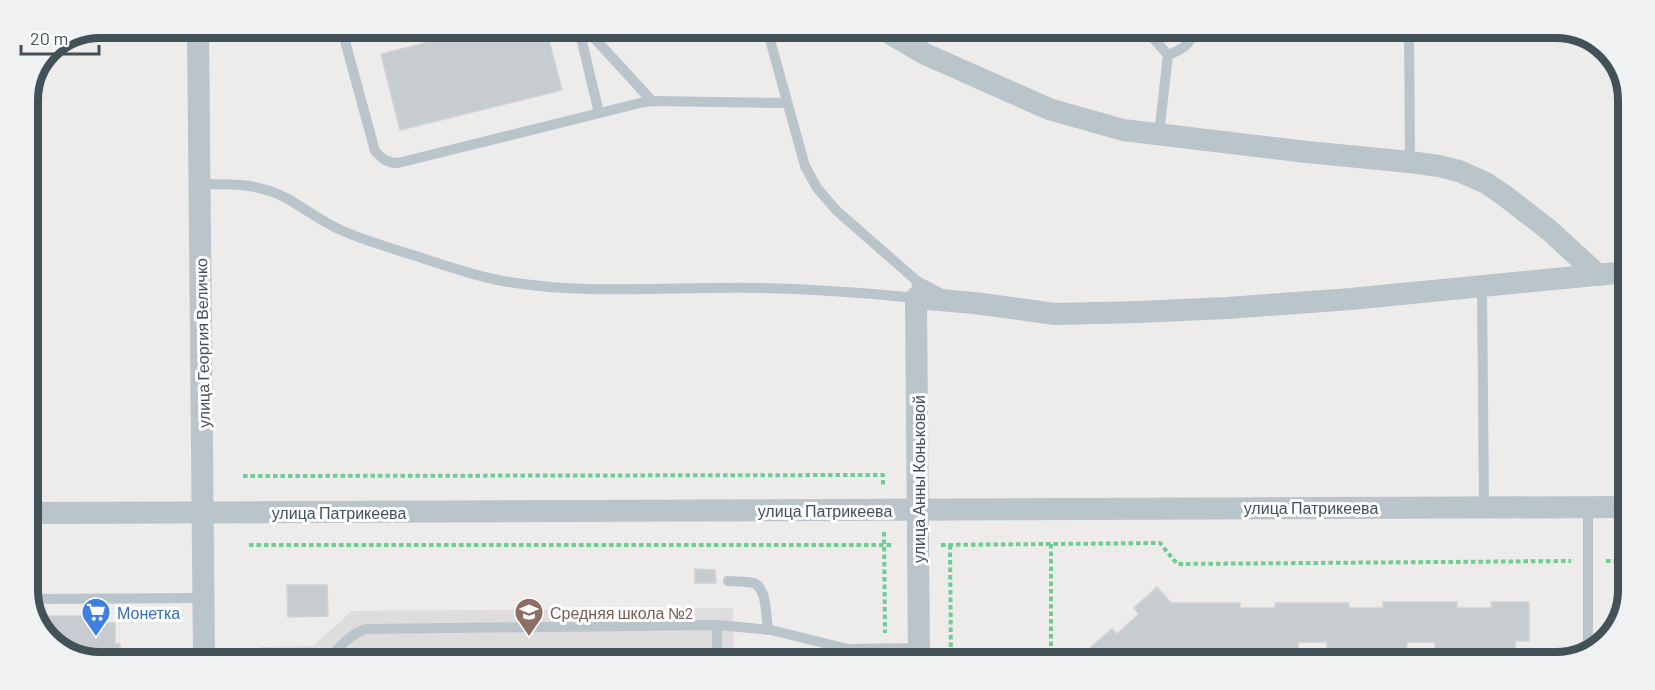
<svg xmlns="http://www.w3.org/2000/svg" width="1655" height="690" font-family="Barlow,sans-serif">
	<rect width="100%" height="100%" fill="#eeebeb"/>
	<path fill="#dfdcdd" d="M733,608L734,660L260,658V647L313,646L352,611Z"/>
	<g fill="#c7ccd0" stroke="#cfd2d7" stroke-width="1.5">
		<path d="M484,28L546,29L562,90L400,130L381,54Z"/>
		<path d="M695,569L715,570L716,583H695Z"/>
		<path d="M287,585H327L328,616L288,617Z"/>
		<path d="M1157,587L1171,603H1240V608H1275V603H1349V608H1383V602H1457V608H1492L1491,602H1529V641H1515V660H1492L1491,663H1457V660H1435V642H1407L1406,661L1383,660V662L1326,661L1327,642H1298V661H1274V662L1218,661V654H1182L1174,662L1100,661L1089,649L1112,629L1117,634L1139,614L1134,608Z"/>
		<path d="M35,616H92V623H115V644H120V658H72L42,635Z"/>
		<path d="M634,649V660L351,659L350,652Z"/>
		<rect x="634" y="649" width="66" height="11"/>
	</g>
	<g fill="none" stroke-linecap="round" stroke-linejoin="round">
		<g stroke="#6fcc94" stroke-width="4" stroke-dasharray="4.5 3" stroke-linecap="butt">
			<path d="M243,476L883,475V486"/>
			<path d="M884,532L885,633"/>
			<path d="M249,545H894"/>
			<path d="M941,545L1160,543L1177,564L1571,561"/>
			<path d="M950,545L951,661"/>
			<path d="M1606,561H1623"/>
			<path d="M1051,661V544"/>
		</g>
		<g stroke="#b9c5cb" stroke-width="10">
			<path d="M348,28L345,41L375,151C382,159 388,163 398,163L640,103L652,101L787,103"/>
			<path d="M579,29L599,113"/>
			<path d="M586,29L652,101"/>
			<path d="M767,29L805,166L817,188L837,211L917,281L940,293"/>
			<path d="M1147,31L1168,55"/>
			<path d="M1409,32L1410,162"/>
			<path d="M1159,134L1168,55C1183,49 1188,46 1196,31"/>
			<path d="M200,184C232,184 259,183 288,199C307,210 322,222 343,231C366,241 391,248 416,256C444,265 473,276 503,281C589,296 676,286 762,288C813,289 865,293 916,298L917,281"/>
			<path d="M1482,287L1484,507"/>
			<path d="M1588,508V653"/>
			<path d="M728,581C736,582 745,581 753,583C767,586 766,617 768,630"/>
			<path d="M28,599L204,598"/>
			<path d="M717,625V660"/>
			<path d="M329,659C340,646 349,635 366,629L717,625L771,630L848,649L919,648"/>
		</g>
		<g stroke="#b9c5cb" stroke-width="22">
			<path d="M198,27L204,658"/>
			<path d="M884,30L925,54L1049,109L1123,130L1307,152L1410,162L1439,166L1459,171L1486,183L1505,196L1549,230L1598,275"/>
			<path d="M27,513L1624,507"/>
			<path d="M919,661L916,298L974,303L1055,314L1139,312L1227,308L1351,299L1626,272"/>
		</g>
	</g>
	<defs>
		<g id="supermarket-pin" transform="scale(1.5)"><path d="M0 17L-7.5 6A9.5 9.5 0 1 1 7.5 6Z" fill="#3f7fe0" stroke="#fff"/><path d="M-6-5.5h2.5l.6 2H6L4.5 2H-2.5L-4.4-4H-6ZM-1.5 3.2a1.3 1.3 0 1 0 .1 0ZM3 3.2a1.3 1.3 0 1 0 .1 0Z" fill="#fff"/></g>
		<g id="school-pin" transform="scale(1.5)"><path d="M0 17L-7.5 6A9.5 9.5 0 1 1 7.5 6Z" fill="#8d6e63" stroke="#fff"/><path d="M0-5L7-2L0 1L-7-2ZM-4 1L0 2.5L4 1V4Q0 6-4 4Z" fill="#fff"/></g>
	</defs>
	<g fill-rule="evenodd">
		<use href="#supermarket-pin" x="96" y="612"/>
		<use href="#school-pin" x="529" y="612"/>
	</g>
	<g text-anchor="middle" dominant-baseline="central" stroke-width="6" stroke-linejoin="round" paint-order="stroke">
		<g font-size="16" fill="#435158" stroke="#fff">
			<text transform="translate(202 343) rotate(-91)">улица Георгия Величко</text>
			<text transform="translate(918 479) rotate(-90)">улица Анны Коньковой</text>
			<text x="1311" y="507">улица Патрикеева</text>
			<text x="825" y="510">улица Патрикеева</text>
			<text x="339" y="512">улица Патрикеева</text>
		</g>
		<g font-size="16" fill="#366cbe" stroke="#fff" text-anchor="start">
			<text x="117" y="612">Монетка</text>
		</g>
		<g font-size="16" fill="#785e54" stroke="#fff" text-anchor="start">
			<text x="550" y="612">Средняя школа №2</text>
		</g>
	</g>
	<path d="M0 0H1655V690H0ZM100 38H1556A62 62 0 0 1 1618 100V590A62 62 0 0 1 1556 652H100A62 62 0 0 1 38 590V100A62 62 0 0 1 100 38Z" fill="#f0f1f2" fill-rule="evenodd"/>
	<path fill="none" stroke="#435158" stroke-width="8" d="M100 38H1556A62 62 0 0 1 1618 100V590A62 62 0 0 1 1556 652H100A62 62 0 0 1 38 590V100A62 62 0 0 1 100 38Z"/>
	<path d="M21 45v9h78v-9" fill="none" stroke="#435158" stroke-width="3"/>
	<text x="30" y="45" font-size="18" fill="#435158" stroke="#ffffff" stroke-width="4.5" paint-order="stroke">20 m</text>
</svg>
